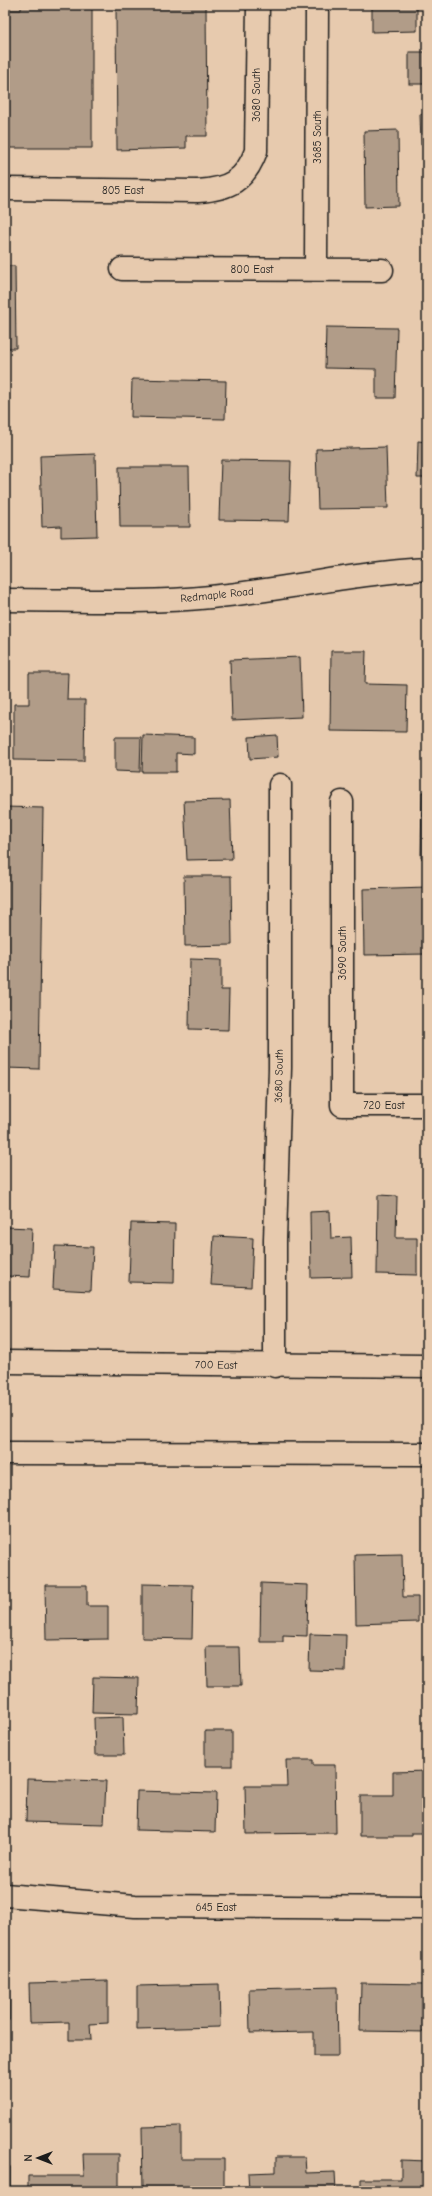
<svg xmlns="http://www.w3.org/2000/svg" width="432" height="2196" font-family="'Comic Neue',sans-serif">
	<rect width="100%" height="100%" fill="#e7caae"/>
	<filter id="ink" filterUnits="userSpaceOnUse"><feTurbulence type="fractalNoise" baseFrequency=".025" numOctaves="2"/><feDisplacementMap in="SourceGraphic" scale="8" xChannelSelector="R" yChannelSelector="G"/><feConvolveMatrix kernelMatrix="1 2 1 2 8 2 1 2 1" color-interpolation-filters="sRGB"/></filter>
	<g filter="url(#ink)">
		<g fill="#b19c88" stroke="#1c1c1c">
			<path d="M21,5H92V148H5V10H21Z"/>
			<path d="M116,5H206L207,136H186V148L117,150Z"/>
			<path d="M372,5H417V31L372,32Z"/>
			<rect x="409" y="52" width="18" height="32"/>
			<path d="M420,114H427V145H421Z"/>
			<path d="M398,130L399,206L365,207L364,131Z"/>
			<path d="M5,266H15L16,348H5Z"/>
			<path d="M326,327L397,328L395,398H376V369L325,368Z"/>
			<path d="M132,379L226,381L225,419L131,417Z"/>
			<path d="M418,441L427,442V478H417Z"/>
			<path d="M386,447L388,508L318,509L316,449Z"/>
			<path d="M95,454L97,536L61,537V526L42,527L40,456Z"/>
			<path d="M221,460L291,461L289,521L219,520Z"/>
			<path d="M119,467H189L190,527H120Z"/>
			<path d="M331,651H366L365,684L407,685L406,732L330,731Z"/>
			<path d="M300,657L302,717L232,720L230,660Z"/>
			<path d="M29,673H68L67,700H85L84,761L14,760V704H29Z"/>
			<path d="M143,735L194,737V754L176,753V772H142Z"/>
			<path d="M277,735L278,757L250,759L249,737Z"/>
			<path d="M115,737H141L140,772L115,771Z"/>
			<path d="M422,792H427V859L421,858Z"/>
			<path d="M230,800L232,859L187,860L184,801Z"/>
			<path d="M5,807L43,808L39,1069L5,1068Z"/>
			<path d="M184,876H231L232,945L185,946Z"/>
			<path d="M427,887V954L364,955L363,889Z"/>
			<path d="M190,959L221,960V990H229L228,1030L189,1029Z"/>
			<path d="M378,1195L397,1196L396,1238H417V1275L377,1274Z"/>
			<path d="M330,1211L331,1238L351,1237L352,1277L311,1278L310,1212Z"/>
			<path d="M131,1223L175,1224L174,1283L129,1282Z"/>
			<path d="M5,1227L32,1228L30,1277L5,1276Z"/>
			<path d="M214,1236L253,1238L251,1287L211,1285Z"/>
			<path d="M55,1246L93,1247L91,1291L53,1289Z"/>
			<path d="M402,1554L403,1597H418V1622L356,1624L355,1555Z"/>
			<path d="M261,1583L308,1585L307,1636L283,1635V1642H260Z"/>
			<path d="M142,1584L193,1585L192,1639L142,1638Z"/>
			<path d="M45,1585H87V1606H108V1639L46,1640Z"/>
			<path d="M310,1634L346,1635L345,1671L309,1670Z"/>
			<path d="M206,1647H240L241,1686H207Z"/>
			<path d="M93,1677L139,1678L138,1714L92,1713Z"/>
			<path d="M123,1717L124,1755H95L94,1718Z"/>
			<rect x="205" y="1731" width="27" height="35"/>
			<path d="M286,1760H313V1765H335L336,1833L246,1834L245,1786H287Z"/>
			<path d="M427,1771V1833H412V1836H360V1796H393V1772Z"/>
			<path d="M27,1779L106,1781L104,1824L26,1822Z"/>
			<path d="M137,1791L216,1793L215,1832L136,1830Z"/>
			<rect x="5" y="1975" width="4" height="45"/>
			<path d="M108,1981V2023L90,2024L91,2040H69V2022L30,2023L29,1983Z"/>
			<path d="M361,1983L427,1984V2032L360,2031Z"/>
			<path d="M219,1984L220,2027L137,2029V1986Z"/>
			<path d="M337,1987L338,2056H314V2032L250,2033L249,1989Z"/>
			<path d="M181,2126V2159H224V2191H143L142,2127Z"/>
			<path d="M83,2154H119V2191H28V2176H84Z"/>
			<path d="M276,2157H305L306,2173L335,2172L336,2191H249L248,2173L276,2172Z"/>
			<path d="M401,2160L427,2161V2191H361V2179H401Z"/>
			<rect x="5" y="2167" width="5" height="24"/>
		</g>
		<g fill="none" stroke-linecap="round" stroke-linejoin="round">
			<g stroke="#1c1c1c" stroke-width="25">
				<g id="minor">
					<path d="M5,189L198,191C229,189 245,181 256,151L258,5"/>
					<path d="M122,269L382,270"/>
					<path d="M316,269L317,5"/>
					<path d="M5,600C73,600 143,604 211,597C283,590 354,573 427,569"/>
					<path d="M342,802V1105H427"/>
					<path d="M275,1366V1240L280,1068V785"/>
					<path d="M5,1895L135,1906L427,1908"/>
				</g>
			</g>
			<g stroke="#1c1c1c" stroke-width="25">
				<g id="primary">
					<path d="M5,1362L427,1366"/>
					<path d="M5,1453L427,1454"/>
				</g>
			</g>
			<use href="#minor" stroke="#e7caae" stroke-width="22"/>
			<use href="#primary" stroke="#e7caae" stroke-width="22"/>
		</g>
	</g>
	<g text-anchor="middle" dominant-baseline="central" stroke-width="3" stroke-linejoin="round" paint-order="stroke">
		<g font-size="11" fill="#1c1c1c" stroke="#e7caae">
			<text transform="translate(256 95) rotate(-90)">3680 South</text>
			<text transform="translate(317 137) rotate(-90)">3685 South</text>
			<text x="123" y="190">805 East</text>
			<text x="252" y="269">800 East</text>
			<text transform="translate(217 595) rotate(-6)">Redmaple Road</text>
			<text transform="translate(342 953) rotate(-90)">3690 South</text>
			<text transform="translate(279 1076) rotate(-89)">3680 South</text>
			<text x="384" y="1105">720 East</text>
			<text transform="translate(216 1365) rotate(1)">700 East</text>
			<text x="216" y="1907">645 East</text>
		</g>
	</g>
	<rect width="432" height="2196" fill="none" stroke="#e7caae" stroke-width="20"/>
	<rect x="10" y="10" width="412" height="2176" fill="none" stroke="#1c1c1c" stroke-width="1.5" filter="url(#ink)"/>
	<g transform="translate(38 2158) rotate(270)" stroke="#e7caae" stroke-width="3" paint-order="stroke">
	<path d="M0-3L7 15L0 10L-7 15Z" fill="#1c1c1c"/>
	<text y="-6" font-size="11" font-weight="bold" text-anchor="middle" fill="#1c1c1c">N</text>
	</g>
</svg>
